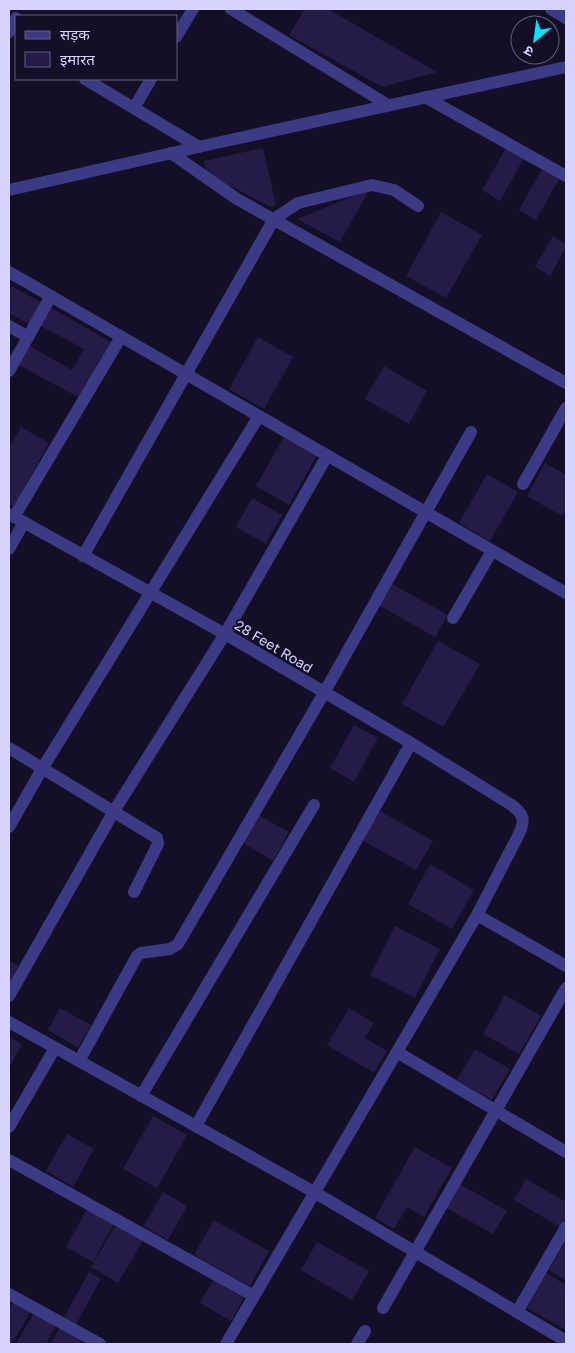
<svg xmlns="http://www.w3.org/2000/svg" width="575" height="1353" font-family="'Golos Text','Noto Sans Devanagari',sans-serif">
	<rect width="100%" height="100%" fill="#130f26"/>
	<g fill="#241b47">
		<path d="M305,9H328L437,72L382,87L289,35Z"/>
		<path d="M263,148L276,205L271,207L207,174L204,161Z"/>
		<path d="M506,148L524,158L500,201L482,190Z"/>
		<path d="M542,169L559,179L536,220L519,210Z"/>
		<path d="M369,190L340,242L297,219Z"/>
		<path d="M441,212L482,235L446,298L406,276Z"/>
		<path d="M553,236L566,244V247L550,276L535,267Z"/>
		<path d="M12,286L44,304L32,326L9,313V292Z"/>
		<path d="M49,307L111,342L80,398L17,364L28,345L72,370L84,349L39,325Z"/>
		<path d="M258,337L293,357L264,409L229,389Z"/>
		<path d="M384,366L427,391L409,424L365,399Z"/>
		<path d="M21,427L49,443L14,506L9,504V449Z"/>
		<path d="M284,437L317,455L289,505L256,486Z"/>
		<path d="M545,463L566,475V509L562,516L527,496Z"/>
		<path d="M487,474L518,492L490,541L459,523Z"/>
		<path d="M252,498L282,515L266,544L236,527Z"/>
		<path d="M392,584L448,615L435,637L380,606Z"/>
		<path d="M438,641L480,664L443,727L402,704Z"/>
		<path d="M354,725L378,738L354,782L330,768Z"/>
		<path d="M375,808L433,841L416,870L358,838Z"/>
		<path d="M258,815L289,832L273,861L243,843Z"/>
		<path d="M430,864L474,890L452,929L408,904Z"/>
		<path d="M395,926L440,949L415,998L370,975Z"/>
		<path d="M9,960L19,966L9,985Z"/>
		<path d="M505,995L541,1016L519,1054L483,1034Z"/>
		<path d="M60,1008L91,1025L78,1048L48,1030Z"/>
		<path d="M349,1008L374,1023L365,1038L387,1051L374,1073L327,1045Z"/>
		<path d="M9,1037L22,1044L9,1068Z"/>
		<path d="M475,1049L510,1069L492,1100L457,1080Z"/>
		<path d="M153,1116L187,1135L157,1188L123,1169Z"/>
		<path d="M67,1134L94,1149L73,1187L46,1171Z"/>
		<path d="M415,1147L452,1168L424,1217L407,1207L394,1229L375,1218Z"/>
		<path d="M526,1179L566,1202V1216L560,1227L514,1200Z"/>
		<path d="M460,1184L507,1211L493,1234L446,1208Z"/>
		<path d="M163,1192L187,1206L168,1240L144,1226Z"/>
		<path d="M88,1207L115,1222L93,1262L66,1247Z"/>
		<path d="M214,1220L269,1251L250,1286L194,1255Z"/>
		<path d="M117,1223L144,1239L118,1283L91,1267Z"/>
		<path d="M566,1240V1280L549,1270Z"/>
		<path d="M317,1242L369,1271L352,1300L301,1270Z"/>
		<path d="M89,1272L101,1279L74,1328L62,1321Z"/>
		<path d="M546,1273L566,1285V1330L527,1308Z"/>
		<path d="M213,1280L244,1298L231,1321L200,1303Z"/>
		<path d="M13,1301L31,1311L12,1344H10L9,1343V1310Z"/>
		<path d="M35,1311L57,1324L46,1344H16Z"/>
		<path d="M61,1325L83,1338L79,1344H51Z"/>
	</g>
	<g fill="none" stroke-linecap="round" stroke-linejoin="round">
		<g stroke="#3d3a85" stroke-width="12">
			<path d="M231,9L388,105"/>
			<path d="M551,9L566,18"/>
			<path d="M9,32L16,18"/>
			<path d="M176,37L193,9"/>
			<path d="M85,79L199,147"/>
			<path d="M425,97L566,176"/>
			<path d="M134,108L151,79"/>
			<path d="M171,153L237,199L566,383"/>
			<path d="M9,190L216,143L566,67"/>
			<path d="M9,272L566,593"/>
			<path d="M9,326L28,337"/>
			<path d="M9,371L51,296"/>
			<path d="M523,484L566,408"/>
			<path d="M9,514L225,634L411,743L510,804C523,813 526,819 519,834L477,915L226,1344"/>
			<path d="M14,517L121,337"/>
			<path d="M9,549L24,522"/>
			<path d="M83,556L274,219L298,203L372,185L394,190L418,206"/>
			<path d="M453,618L492,551"/>
			<path d="M9,748L157,838L158,844L134,892"/>
			<path d="M9,827L42,769L259,416"/>
			<path d="M477,915L566,966"/>
			<path d="M9,996L114,811L225,634L327,456"/>
			<path d="M9,1022L314,1192L566,1341"/>
			<path d="M397,1052L566,1152"/>
			<path d="M79,1061L137,956L141,953L170,949L178,944L324,693L471,432"/>
			<path d="M141,1096L314,805"/>
			<path d="M196,1126L411,743"/>
			<path d="M9,1127L55,1048"/>
			<path d="M9,1160L254,1296"/>
			<path d="M9,1294L100,1344"/>
			<path d="M383,1308L566,988"/>
			<path d="M517,1312L566,1227"/>
			<path d="M357,1344L365,1331"/>
		</g>
	</g>
	<g text-anchor="middle" dominant-baseline="central" stroke-width="4" stroke-linejoin="round" paint-order="stroke">
		<g font-size="14" fill="#d9d4ff" stroke="#130f26">
			<text transform="translate(274 646) rotate(31)">28 Feet Road</text>
		</g>
	</g>
	<rect width="575" height="1353" fill="none" stroke="#d9d4ff" stroke-width="20"/>
	<rect x="15" y="15" width="162" height="65" fill="#130f26" stroke="#625e7d"/>
	<rect x="25" y="31" width="25" height="8" fill="#3d3a85" stroke="#625e7d"/>
	<text x="60" y="40" font-size="15" fill="#d9d4ff">सड़क</text>
	<rect x="25" y="52" width="25" height="15" fill="#241b47" stroke="#625e7d"/>
	<text x="60" y="65" font-size="15" fill="#d9d4ff">इमारत</text>
	<g transform="translate(535 40) rotate(209)"><circle r="24" fill="#130f26" stroke="#625e7d"/>
	<path d="M0-4L9 19L0 12L-9 19Z" fill="#00e5ff"/>
	<text y="-8" font-size="14" font-weight="bold" text-anchor="middle" fill="#d9d4ff">उ</text>
	</g>
</svg>
